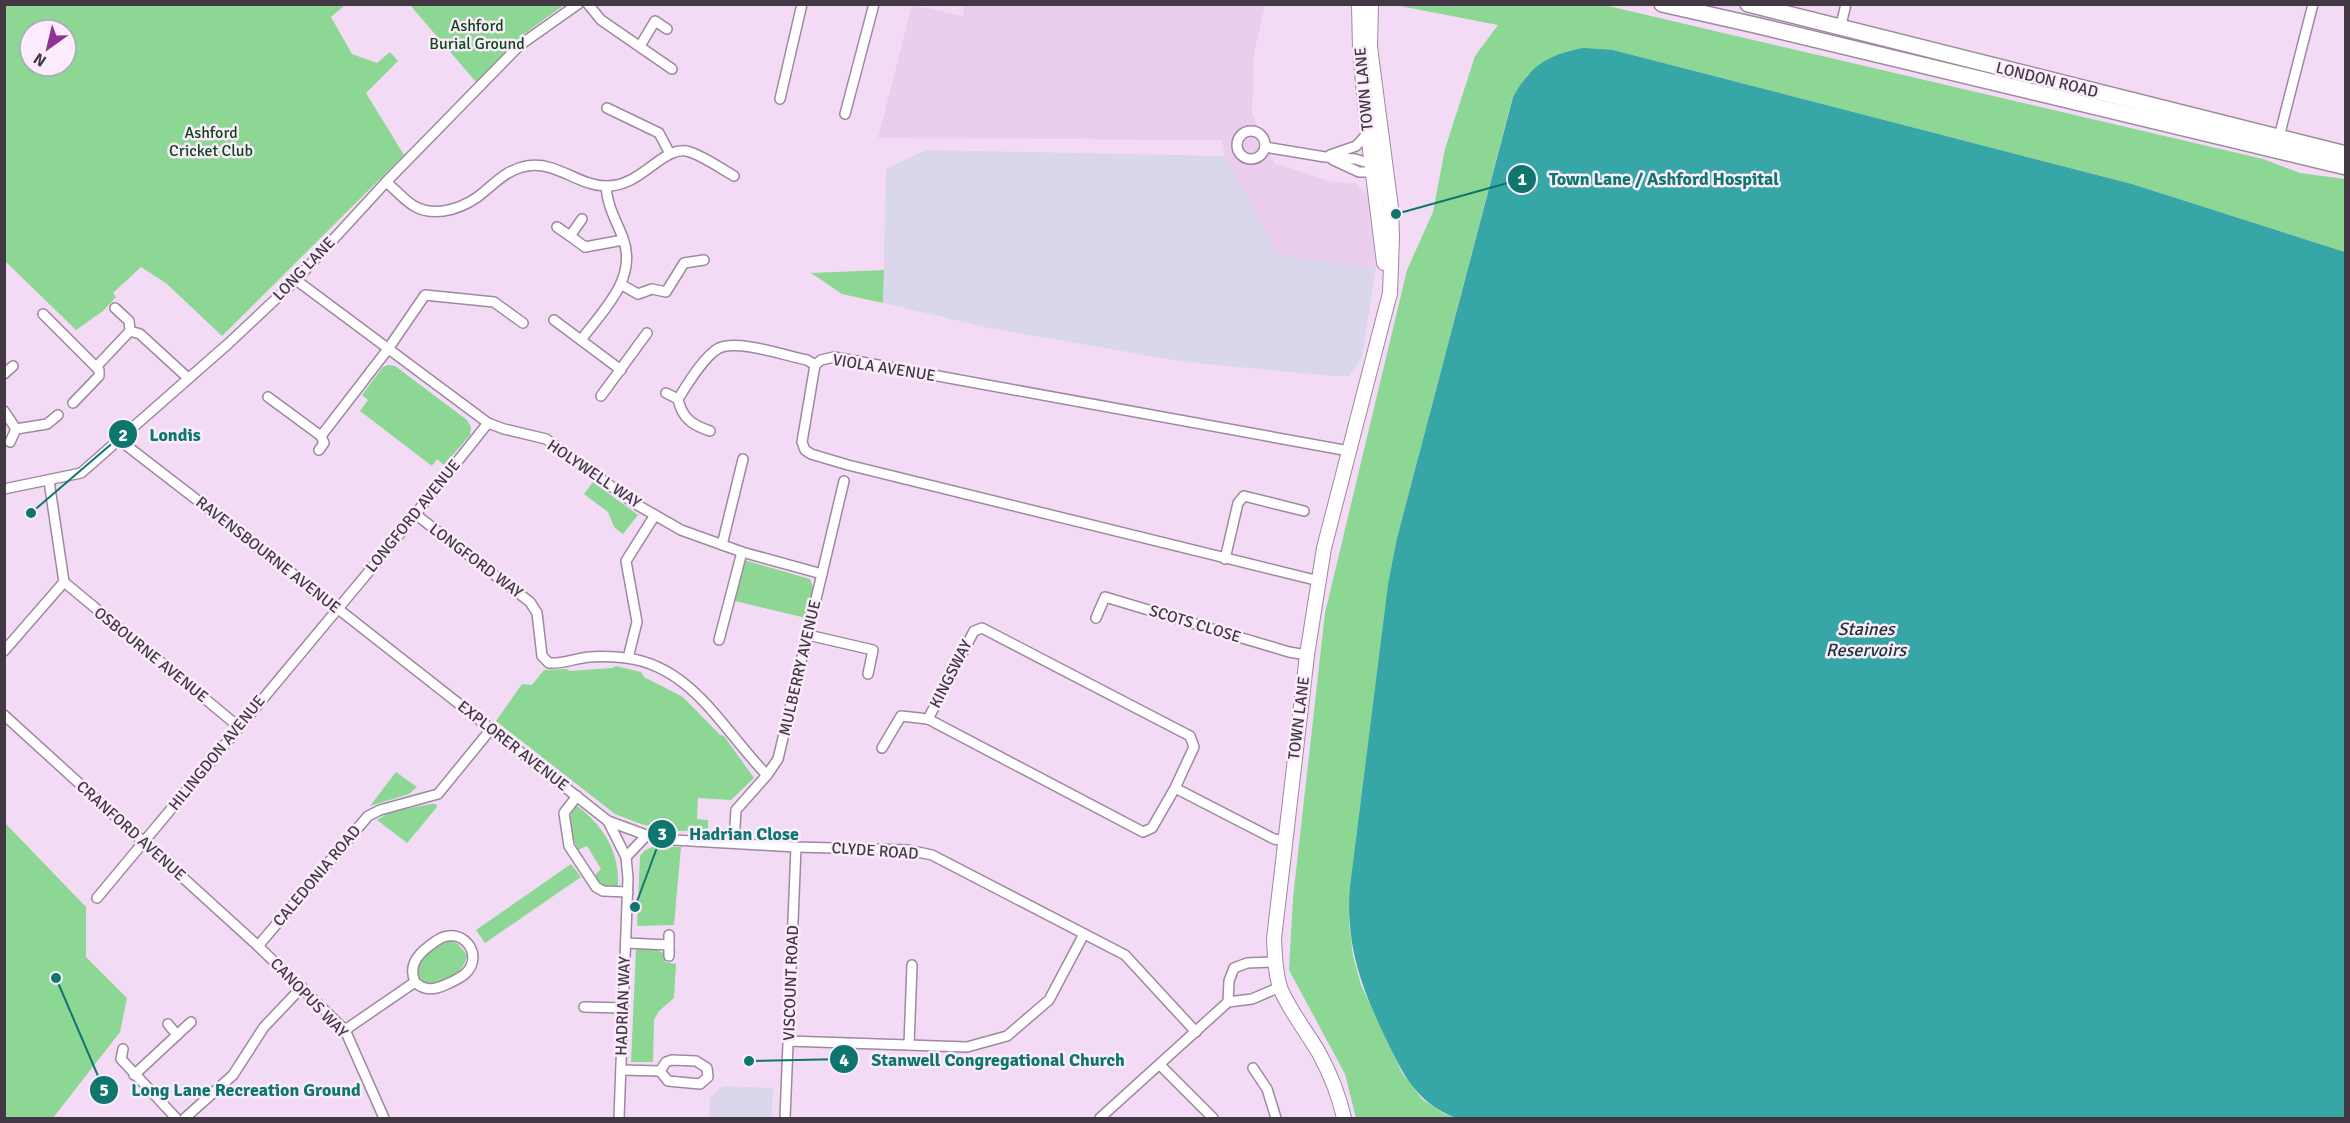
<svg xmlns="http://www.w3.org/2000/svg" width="2350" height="1123" font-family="Signika,sans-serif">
	<rect width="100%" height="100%" fill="#f3dbf6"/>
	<g fill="#dad7ed">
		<path d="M926,150L1225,156L1278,254L1376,268L1362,357L1349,376H1332L1185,362L989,328L883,303L886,169Z"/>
		<path d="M723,1086L773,1088L772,1118H709L710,1098Z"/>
	</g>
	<path fill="#ebceee" d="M964,4L1265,5L1254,53L1252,114L1255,120L1275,164L1284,166L1332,182L1355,183L1367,194L1376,268L1278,254L1225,156L1222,140L878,138L912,5L963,16Z"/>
	<g fill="#8cd793" fill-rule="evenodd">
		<path d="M4,5H345L331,17L352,54L377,63L390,52L398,61L366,93L404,155L222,336L167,284L141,267L113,293L116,297L103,311L76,330L5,261ZM30,30H66V66H30Z"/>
		<path d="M410,5H564L520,37L476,82Z"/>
		<path d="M1395,5H1604L2263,159L2300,173L2345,179V252L2132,184L1613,50L1528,74L1513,97L1510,107L1397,538L1388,584L1350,886L1349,923L1353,956L1361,985L1402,1073L1422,1099L1443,1113L1456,1118H1356L1345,1074L1289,970L1293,898L1325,613L1407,270L1433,212L1445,149L1475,56L1498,25Z"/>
		<path d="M884,270L883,303L842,294L811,273Z"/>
		<path d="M388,365L395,366L467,420L471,427L470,435L444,465L437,459L432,466L360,411L368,400L362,395L383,367Z"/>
		<path d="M593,482L638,515L623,534L614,527L608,512L584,494Z"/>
		<path d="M744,560L810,579L814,589L806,618L735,601Z"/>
		<path d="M616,666L641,672L644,677L683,697L720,735L724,736L754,778L731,800L698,798L697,819L708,820V831H668L641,824L615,814L496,721L522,684L532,685L544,670L566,669L570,671L612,668Z"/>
		<path d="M396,772L417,787L409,794L370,806Z"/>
		<path d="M431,804H436L437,807L407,843L377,820L390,812Z"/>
		<path d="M577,806C604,826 620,853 618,886C606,887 600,887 595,875L601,869L587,846L578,850C572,837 567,821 573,808Z"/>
		<path d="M4,822L86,907V957L127,998L120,1032L53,1118H5Z"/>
		<path d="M655,846L681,847L674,925L637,926L640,856L645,850Z"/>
		<path d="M571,864L581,877L485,943L476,930Z"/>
		<path d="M451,941L458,944L467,955C463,977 437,990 417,979C416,974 415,969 418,964C424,954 440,943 451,941Z"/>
		<path d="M636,949H653L664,953L665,962L676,964L674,998L659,1011L654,1020L653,1062H631Z"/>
	</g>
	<path fill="#36a6a6" d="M1583,48L1613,50L2132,184L2345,252V1118H1456C1415,1102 1403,1074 1385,1037C1361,987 1345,943 1350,886L1388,584L1397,538L1513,97C1531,65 1548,55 1583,48Z"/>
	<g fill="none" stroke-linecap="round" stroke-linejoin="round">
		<g stroke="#9f88a1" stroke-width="12">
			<g id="minor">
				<path d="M588,4L601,20L672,69"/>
				<path d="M1840,29L1846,4"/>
				<path d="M640,46L655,21L667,29"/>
				<path d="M780,99L802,4"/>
				<path d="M607,108L659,133L669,152"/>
				<path d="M845,114L874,4"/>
				<circle cx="1251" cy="145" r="14"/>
				<path d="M2279,137L2313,4"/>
				<path d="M1265,147L1325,157L1355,159L1375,165"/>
				<path d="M1330,155L1356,146L1368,133"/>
				<path d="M1333,160L1359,172H1376"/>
				<path d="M386,182C395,189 404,200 414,206C437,219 467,207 485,191C498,180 509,169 527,166C556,161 577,185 605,186C642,188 663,143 690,152C705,157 720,168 734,176"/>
				<path d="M582,219L570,236L585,247L623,240"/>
				<path d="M557,227L570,236"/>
				<path d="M296,280L488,423L504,429L546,439L634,503L681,530L742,552L822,574"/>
				<path d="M622,285L638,294L652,289L666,292L684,263L704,260"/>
				<path d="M115,308L129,321L130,331"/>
				<path d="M43,314L96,367L130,331L140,334L188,378"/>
				<path d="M554,320L621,370"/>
				<path d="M581,340C603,310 638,279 623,238C616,220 607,206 606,186"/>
				<path d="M4,374L13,366"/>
				<path d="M666,393L678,399"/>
				<path d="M601,396L647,333"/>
				<path d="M268,397L321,436"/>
				<path d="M73,403L99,376V370L96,367"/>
				<path d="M4,411L16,429L47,424L58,415"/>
				<path d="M710,431C692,425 682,418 678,399C687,385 704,356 719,348C738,339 786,356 807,360L815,365"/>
				<path d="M118,439L337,608L608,821L657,839L796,847L908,850L932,855L1125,955L1196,1032"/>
				<path d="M10,442L16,429"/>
				<path d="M319,450L324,443L321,436L388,349L425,295L494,302L523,323"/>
				<path d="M4,489L81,473L229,343L296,280L386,182L520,45L578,4"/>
				<path d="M415,514L530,602L537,613L542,656L549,663C563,664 576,658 590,657C601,656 615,657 626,658C693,666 725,733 767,775"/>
				<path d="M722,545L743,459"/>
				<path d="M1225,559L1238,503L1244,496L1304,511"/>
				<path d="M1319,581L848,465L811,454L805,450L802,442L815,365L821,360L834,357L1349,451"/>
				<path d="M64,582L239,727"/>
				<path d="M1096,618L1105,597L1289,652L1307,655"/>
				<path d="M808,635L873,650L868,674"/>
				<path d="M719,640L742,552"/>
				<path d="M4,651L64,582L49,481"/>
				<path d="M628,658L637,622L626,561L655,515"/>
				<path d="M4,715L258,946L345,1030L384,1118"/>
				<path d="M882,748L901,716L928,719"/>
				<path d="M1175,788L1152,828L1143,832L928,719L974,631L982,628L1190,736L1194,747L1175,788L1274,839L1285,841"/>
				<path d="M577,796L564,813L569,846L596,887L603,891L628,892"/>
				<path d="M608,821L626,857L628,878L619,1118"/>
				<path d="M734,842L736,810L767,775L778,759L844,481"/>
				<path d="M626,857L646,836"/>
				<path d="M97,898L386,551L488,423"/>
				<path d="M626,943L669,945"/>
				<path d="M258,946L368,816L380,810L438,794L491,729"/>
				<path d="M669,956V935"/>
				<path d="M1228,1002L1229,981L1234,968L1247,963L1275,962"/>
				<path d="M584,1007L623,1008"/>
				<path d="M168,1024L177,1035"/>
				<path d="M345,1030L415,982C407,963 421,951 436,941C461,923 486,955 465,974C460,978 452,982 445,985C434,990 424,991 415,982"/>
				<path d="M788,1041L967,1047L1007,1036L1049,1000L1084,934"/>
				<path d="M909,1045L912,965"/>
				<path d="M123,1049L121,1059L176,1118"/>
				<path d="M672,1060L696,1061L707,1068L708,1077L700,1084L668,1081L660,1071L666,1062Z"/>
				<path d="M1160,1065L1213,1118"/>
				<path d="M1253,1068L1267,1089L1276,1118"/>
				<path d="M621,1070L660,1071"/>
				<path d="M134,1075L191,1022"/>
				<path d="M185,1118L233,1075L264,1027L302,987"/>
				<path d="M785,1118L796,847"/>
				<path d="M1100,1118L1228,1002L1252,999L1280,987"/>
			</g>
		</g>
		<g stroke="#9f88a1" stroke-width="16">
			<g id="secondary">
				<path d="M1359,4L1360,49L1367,126L1384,263"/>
				<path d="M1344,1118C1339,1096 1330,1073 1319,1053C1307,1032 1291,1013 1281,990C1275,974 1275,956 1274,939L1307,655L1324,548L1390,293L1392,238L1391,208L1370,47L1371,4"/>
			</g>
		</g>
		<g stroke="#9f88a1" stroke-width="18">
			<g id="trunk">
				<path d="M1662,4L1755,25L2346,167"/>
				<path d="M1748,4L2346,154"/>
			</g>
		</g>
		<use href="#minor" stroke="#fff" stroke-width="9"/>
		<use href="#secondary" stroke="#fff" stroke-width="14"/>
		<use href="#trunk" stroke="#fff" stroke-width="15"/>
	</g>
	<g text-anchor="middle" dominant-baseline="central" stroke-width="5" stroke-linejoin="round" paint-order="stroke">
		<g font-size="16" fill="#0e4519" stroke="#fbecfc">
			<text x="477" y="26">Ashford<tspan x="477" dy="18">Burial Ground</tspan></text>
			<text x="211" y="133">Ashford<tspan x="211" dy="18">Cricket Club</tspan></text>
		</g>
		<g font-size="16" fill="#423843" stroke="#fbecfc">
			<text transform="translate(2047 80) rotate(14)">LONDON ROAD</text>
			<text transform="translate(1364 89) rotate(-95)">TOWN LANE</text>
			<text transform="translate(304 269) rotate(-46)">LONG LANE</text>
			<text transform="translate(884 368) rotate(9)">VIOLA AVENUE</text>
			<text transform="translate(594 474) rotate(34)">HOLYWELL WAY</text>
			<text transform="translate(413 516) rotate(-51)">LONGFORD AVENUE</text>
			<text transform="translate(268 555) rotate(38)">RAVENSBOURNE AVENUE</text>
			<text transform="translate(476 561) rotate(37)">LONGFORD WAY</text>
			<text transform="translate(1195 624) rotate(17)">SCOTS CLOSE</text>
			<text transform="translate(151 655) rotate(39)">OSBOURNE AVENUE</text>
			<text transform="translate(800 668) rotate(-77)">MULBERRY AVENUE</text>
			<text transform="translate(951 674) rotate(-63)">KINGSWAY</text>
			<text transform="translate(1299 718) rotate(-83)">TOWN LANE</text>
			<text transform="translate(513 746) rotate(38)">EXPLORER AVENUE</text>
			<text transform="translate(217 753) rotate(-51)">HILINGDON AVENUE</text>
			<text transform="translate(131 831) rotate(42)">CRANFORD AVENUE</text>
			<text transform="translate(875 851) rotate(4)">CLYDE ROAD</text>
			<text transform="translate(317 876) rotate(-50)">CALEDONIA ROAD</text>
			<text transform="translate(791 983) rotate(-88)">VISCOUNT ROAD</text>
			<text transform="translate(309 998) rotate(46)">CANOPUS WAY</text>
			<text transform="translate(623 1006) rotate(-88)">HADRIAN WAY</text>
		</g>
		<g font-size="18" font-style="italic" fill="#1e3636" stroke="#fbecfc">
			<text x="1866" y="629">Staines<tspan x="1866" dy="21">Reservoirs</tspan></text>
		</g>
	</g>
	<path fill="none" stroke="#0f766e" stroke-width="2" d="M1396 214L1522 179M31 513L123 434M635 907L662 834M749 1061L844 1059M56 978L104 1090"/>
	<g fill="#0f766e" stroke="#fbecfc" stroke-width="2">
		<circle cx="1396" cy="214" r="6"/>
		<circle cx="31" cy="513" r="6"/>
		<circle cx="635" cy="907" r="6"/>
		<circle cx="749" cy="1061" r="6"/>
		<circle cx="56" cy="978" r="6"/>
		<circle cx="1522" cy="179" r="15"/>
		<circle cx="123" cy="434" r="15"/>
		<circle cx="662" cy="834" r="15"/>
		<circle cx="844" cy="1059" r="15"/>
		<circle cx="104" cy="1090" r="15"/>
	</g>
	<g font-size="18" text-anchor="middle" font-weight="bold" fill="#fff">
		<text x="1522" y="185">1</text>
		<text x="123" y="441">2</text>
		<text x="662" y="840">3</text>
		<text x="844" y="1066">4</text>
		<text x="104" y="1096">5</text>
	</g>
	<g font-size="18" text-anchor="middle" font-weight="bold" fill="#0f766e" stroke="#fbecfc" stroke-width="5" stroke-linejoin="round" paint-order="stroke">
		<text x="1664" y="185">Town Lane / Ashford Hospital</text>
		<text x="175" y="441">Londis</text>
		<text x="744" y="840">Hadrian Close</text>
		<text x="998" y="1066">Stanwell Congregational Church</text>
		<text x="246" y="1096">Long Lane Recreation Ground</text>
	</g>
	<rect width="2350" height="1123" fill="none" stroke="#423843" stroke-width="12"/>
	<g transform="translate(48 48) rotate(214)"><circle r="28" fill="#fbecfc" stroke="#b1a4b2" stroke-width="1.5"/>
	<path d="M0-4.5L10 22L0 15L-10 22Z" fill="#942f96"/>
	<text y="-9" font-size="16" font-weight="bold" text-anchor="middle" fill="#423843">N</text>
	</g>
</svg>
